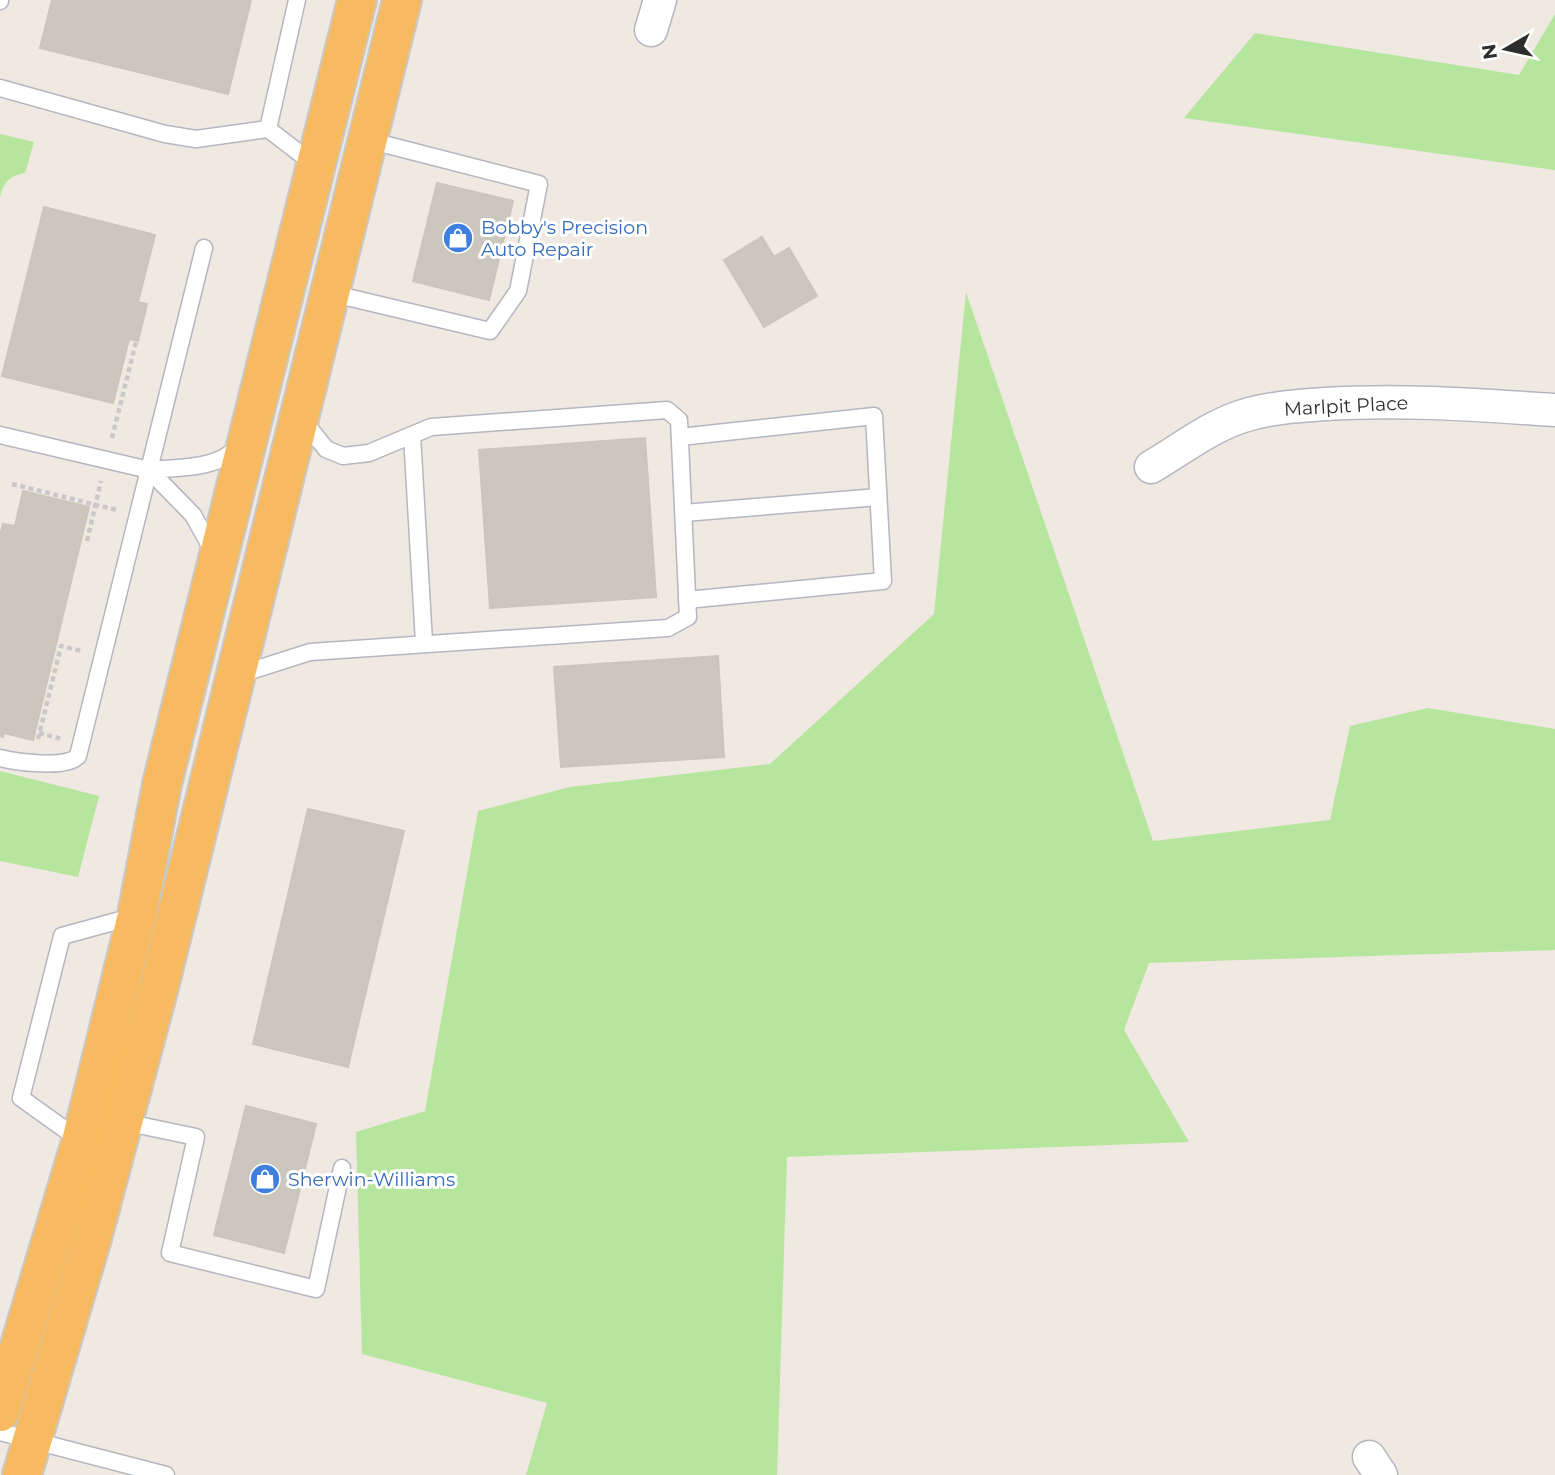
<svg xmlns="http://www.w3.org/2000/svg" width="1555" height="1475" font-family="Montserrat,sans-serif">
	<rect width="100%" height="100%" fill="#efe9e1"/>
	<g fill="#b6e59e">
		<path d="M1555,14V170L1184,118L1255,33L1519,75Z"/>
		<path d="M0,134L34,142L25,173C9,176 4,182 0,197Z"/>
		<path d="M966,292L1153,841L1330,820L1350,726L1428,708L1555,729V950L1149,963L1124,1030L1189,1142L787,1157L777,1475H526L547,1403L362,1354L356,1132L425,1111L478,811L570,787L770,764L934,614Z"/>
		<path d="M0,771L99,796L78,877L0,861Z"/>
	</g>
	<g fill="#cbc7bf" stroke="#cbc5ba" stroke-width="2">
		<path d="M52,0H251L228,94L40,48Z"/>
		<path d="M437,183L513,201L489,300L413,281Z"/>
		<path d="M44,207L155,235L138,302L147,304L138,341L129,339L113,403L2,376Z"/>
		<path d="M762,237L774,257L789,248L817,296L764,327L724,260Z"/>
		<path d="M645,438L656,597L490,608L479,450Z"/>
		<path d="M23,491L89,507L33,740L4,733L3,737L0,736V535L3,524L15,526Z"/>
		<path d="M718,656L724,757L561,767L554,667Z"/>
		<path d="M308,809L404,831L348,1067L253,1044Z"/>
		<path d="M246,1106L316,1124L284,1253L214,1235Z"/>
	</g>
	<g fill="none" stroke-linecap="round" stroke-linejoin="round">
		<g stroke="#b4b7c1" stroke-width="19">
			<g id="service">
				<path d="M0,1V0"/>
				<path d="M0,88L165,134L196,139L268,129L315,165"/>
				<path d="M268,129L297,0"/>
				<path d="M330,293L490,331L518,291L539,184L368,140"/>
				<path d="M0,435L149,470"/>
				<path d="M412,435L424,642"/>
				<path d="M680,437L874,416L883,581L687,600"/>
				<path d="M684,513L878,497"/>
				<path d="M213,551L193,515L149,470C178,467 216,470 238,447"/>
				<path d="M238,675L310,652L668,628L688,617L679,420L667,410L431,427L369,453L343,456L326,449L303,420"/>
				<path d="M0,758C17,762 66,769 78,756L204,248"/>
				<path d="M124,1122L196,1137L170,1253L316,1289L342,1168"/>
				<path d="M81,1141L21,1098L62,936L135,916"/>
				<path d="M0,1432L166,1475"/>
			</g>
		</g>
		<g stroke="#b4b7c1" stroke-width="35">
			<g id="minor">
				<path d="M651,30L660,0"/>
				<path d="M1151,467C1180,450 1208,428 1240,417C1267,408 1296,406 1325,404C1402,399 1478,405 1555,410"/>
				<path d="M1369,1457L1381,1475"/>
			</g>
		</g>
		<g stroke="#c9c9c9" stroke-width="42">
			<g id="trunk">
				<path d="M0,1412L81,1142L137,915L162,784L357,0"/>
				<path d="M22,1475L92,1238L159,987L402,0"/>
			</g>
		</g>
		<g stroke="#c9c9c9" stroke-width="4.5" stroke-dasharray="5 3.5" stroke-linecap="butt">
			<path d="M112,438L136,342"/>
			<path d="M12,484L117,510"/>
			<path d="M87,541L101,481"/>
			<path d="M39,733L62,739"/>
			<path d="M38,739L61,646L82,651"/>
		</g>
		<use href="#service" stroke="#fff" stroke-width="16"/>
		<use href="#minor" stroke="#fff" stroke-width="32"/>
		<use href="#trunk" stroke="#f8ba60" stroke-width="38"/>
	</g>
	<defs>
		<g id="shop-disc" transform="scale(1.575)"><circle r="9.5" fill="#3f7fe0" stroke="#fff"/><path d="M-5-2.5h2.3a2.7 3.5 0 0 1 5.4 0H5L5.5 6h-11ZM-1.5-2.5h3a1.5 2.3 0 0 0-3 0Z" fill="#fff"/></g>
	</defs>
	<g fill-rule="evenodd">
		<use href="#shop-disc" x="458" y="238"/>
		<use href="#shop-disc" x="265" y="1179"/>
	</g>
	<g text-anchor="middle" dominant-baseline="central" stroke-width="6" stroke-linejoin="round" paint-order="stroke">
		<g font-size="19" fill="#366cbe" stroke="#fff" text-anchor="start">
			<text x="481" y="227">Bobby's Precision<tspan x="481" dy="22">Auto Repair</tspan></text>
			<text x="288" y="1179">Sherwin-Williams</text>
		</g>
		<g font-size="19" fill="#2e2e2e" stroke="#fff">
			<text transform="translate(1346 406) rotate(-3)">Marlpit Place</text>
		</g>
	</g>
	<g transform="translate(1506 49) rotate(261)" stroke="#ffffff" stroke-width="5" paint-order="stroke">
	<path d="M0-5L12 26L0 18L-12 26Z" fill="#2e2e2e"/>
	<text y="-10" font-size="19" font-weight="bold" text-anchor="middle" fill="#2e2e2e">N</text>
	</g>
</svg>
